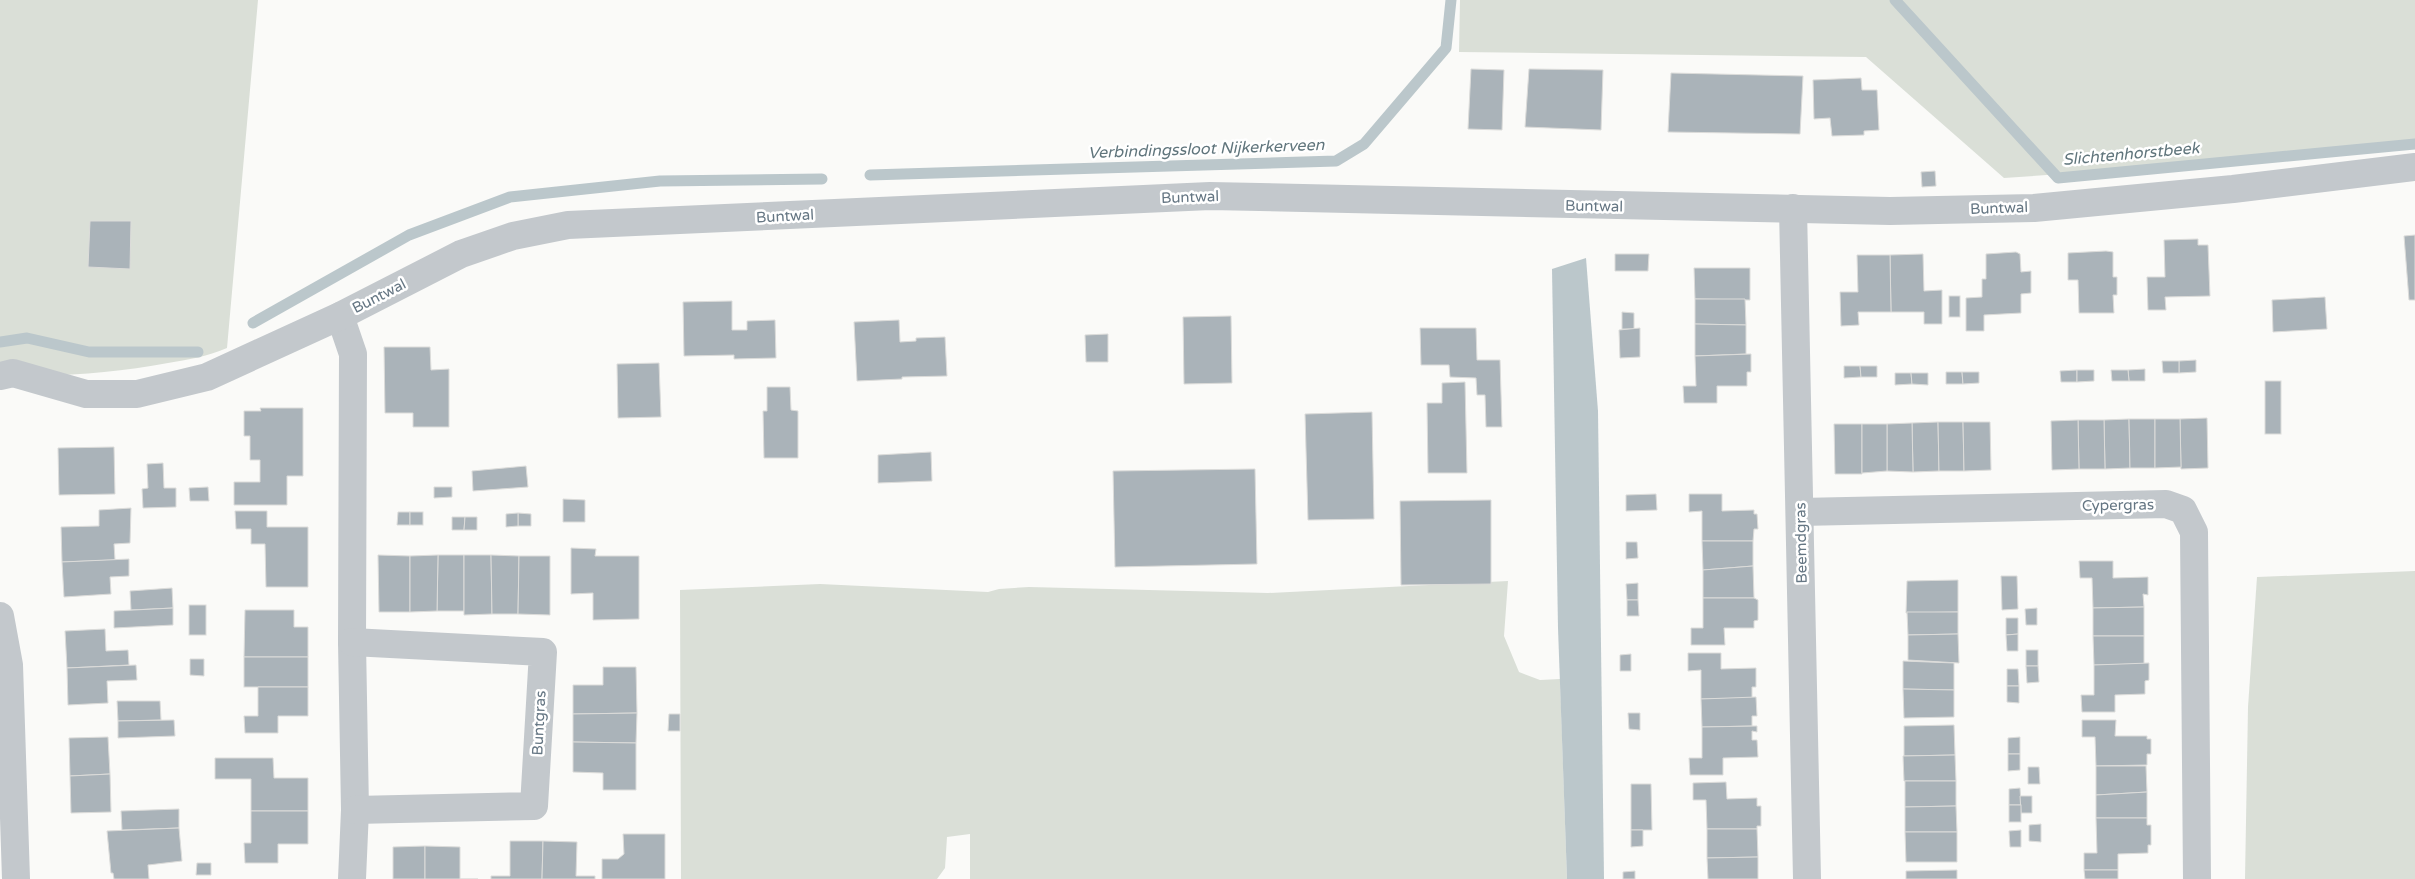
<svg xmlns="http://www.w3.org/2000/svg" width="2415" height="879" font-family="'Varela Round',sans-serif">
	<rect width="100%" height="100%" fill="#fafaf8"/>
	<g fill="#dadfd7">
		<path d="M0,0H258L227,348C209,356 187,360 168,363C113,373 56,378 0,374Z"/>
		<path d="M1460,0H2415V147L2338,155L2004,178L1866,57L1459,52Z"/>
		<path d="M2415,571V879H2245L2248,707L2257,577Z"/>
		<path d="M1508,581L1504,636L1519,672L1540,680L1560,679L1567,879H970V834L947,837L945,868L937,879H681L680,590L820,584L988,592L999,589L1029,587L1268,593Z"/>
	</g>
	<path fill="#bbc7cb" d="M1586,258L1598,411L1604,879H1567L1558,628L1552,269Z"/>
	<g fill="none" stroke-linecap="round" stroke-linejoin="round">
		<g stroke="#bbc7cb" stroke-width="11">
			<path d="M1895,0L2058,178L2415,144"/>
			<path d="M870,175L1336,161L1364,144L1446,48L1451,0"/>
			<path d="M253,323L409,235L510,197L660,181L822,179"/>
			<path d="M0,342L27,338L89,352H198"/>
		</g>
	</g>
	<g fill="#aab3b9" stroke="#dcdcda">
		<path d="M1471,69L1504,70L1502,130L1468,129Z"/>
		<path d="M1529,69L1603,70L1601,130L1525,127Z"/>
		<path d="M1671,73L1803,76L1800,134L1668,132Z"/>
		<path d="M1861,78L1862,90H1877L1879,130L1864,131V135L1832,136L1830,118L1814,119L1813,80Z"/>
		<path d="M1935,171L1936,186L1922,187L1921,172Z"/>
		<path d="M90,221H131L130,269L88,267Z"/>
		<path d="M2415,235V300H2409L2404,236Z"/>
		<path d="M2198,239V245H2208L2210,296L2165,297L2166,310H2148L2147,277H2165L2164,240Z"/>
		<path d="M2106,251L2113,252V277H2117V295H2113L2114,313H2079L2078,280H2068V253Z"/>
		<path d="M2016,252L2020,254L2021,272L2031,271V293L2021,294V313L1984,315V331H1966V298L1982,297V279H1986V254Z"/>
		<path d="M1615,254H1649L1648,271H1615Z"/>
		<path d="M1923,254L1924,291L1942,290V324H1924V312H1891L1890,255Z"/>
		<path d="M1857,255H1890L1891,312H1858L1859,325L1841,326L1840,292H1858Z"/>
		<path d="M1694,268H1750V300L1695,299Z"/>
		<rect x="1949" y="296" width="11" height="21"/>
		<path d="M2325,297L2327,329L2273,332L2272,300Z"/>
		<path d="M1695,299H1745L1746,325L1695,324Z"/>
		<path d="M732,301V330H747V321L775,320L776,358L734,359V355L684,356L683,302Z"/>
		<path d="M1622,312L1634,313V329H1622Z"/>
		<path d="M1231,316L1232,383L1184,384L1183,317Z"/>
		<path d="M899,320L900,342L916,341V338L945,337L947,376L902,377V379L857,381L854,322Z"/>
		<path d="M1695,324L1746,325V354L1695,356Z"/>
		<path d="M1420,328H1476L1477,360H1500L1502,427H1486L1485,395H1477L1476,378L1450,377L1449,365H1421Z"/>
		<path d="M1640,328V357L1620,358L1619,330Z"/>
		<path d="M1108,334V362H1086L1085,335Z"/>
		<path d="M384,347H430L431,370L449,369V427H413V413H385Z"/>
		<path d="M1751,354V372H1747V386H1717V403H1684L1683,386H1696L1695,356Z"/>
		<path d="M2196,360V372L2179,373V361Z"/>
		<path d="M2162,361H2179V373H2163Z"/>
		<path d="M659,363L661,417L618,418L617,364Z"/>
		<path d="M1844,366H1860L1861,377L1844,378Z"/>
		<path d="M1860,366H1877V377H1861Z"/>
		<path d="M2145,369V381H2129L2128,370Z"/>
		<path d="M2077,370V382H2061L2060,371Z"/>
		<path d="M2077,370H2094V381L2077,382Z"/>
		<path d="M2111,370H2128L2129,381H2112Z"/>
		<path d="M1946,372H1962L1963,384H1946Z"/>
		<path d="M1962,372H1979V383L1963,384Z"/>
		<path d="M1895,373H1911L1912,384L1895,385Z"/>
		<path d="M1911,373H1928V385L1912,384Z"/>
		<rect x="2265" y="381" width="16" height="53"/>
		<path d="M1465,382L1467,473H1428L1427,403H1442V383Z"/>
		<path d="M767,387H790L791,410L798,411V458H764L763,411H767Z"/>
		<path d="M260,408H303V476H287V505H234V482H260V460H250V436H244V411H261Z"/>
		<path d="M1372,412L1374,519L1308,520L1305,414Z"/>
		<path d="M2207,418L2208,468L2181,469L2180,419Z"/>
		<path d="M2129,419L2130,468L2105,469L2104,420Z"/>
		<path d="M2129,419H2155V468H2130Z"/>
		<path d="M2155,419H2180L2181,467L2155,468Z"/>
		<path d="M2078,420H2104L2105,469H2079Z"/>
		<path d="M2078,420L2079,469L2052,470L2051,421Z"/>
		<path d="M1938,422L1939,471L1913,472L1912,423Z"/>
		<path d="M1938,422H1963L1964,471H1939Z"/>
		<path d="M1963,422H1990L1991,470L1964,471Z"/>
		<path d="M1912,423L1913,472L1887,471V424Z"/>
		<path d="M1834,424H1862V474H1835Z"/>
		<path d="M1862,424H1887V471L1862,473Z"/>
		<path d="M114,447L115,494L59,495L58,448Z"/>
		<path d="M931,452L932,481L878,483V455Z"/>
		<path d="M163,463L164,488H176V507L143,508L142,489L148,488L147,464Z"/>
		<path d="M526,466L528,487L473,491L472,471Z"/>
		<path d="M1255,469L1257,564L1115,567L1113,471Z"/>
		<path d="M208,487L209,501H190L189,488Z"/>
		<path d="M434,487H452V497L434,498Z"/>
		<path d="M1656,494L1657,510L1626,511V495Z"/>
		<path d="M1689,494H1722V511L1754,510V514H1757L1758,529H1754L1753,541H1702V511L1689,512Z"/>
		<path d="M563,499L585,500V522H563Z"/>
		<path d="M1491,500V584L1401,585L1400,501Z"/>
		<path d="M131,508L130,543L114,544L115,560L62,562L61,527L99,526V510Z"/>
		<path d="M235,511H267V527H308V587H266L265,544H251V529H236Z"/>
		<path d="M398,512H410V525H397Z"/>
		<rect x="410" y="512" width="13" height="13"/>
		<path d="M518,513L531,514V526H518Z"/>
		<path d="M518,513V526L506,527V514Z"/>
		<path d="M452,517H465L464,530H452Z"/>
		<path d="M465,517H477V530H464Z"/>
		<path d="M1702,541H1753V566L1703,570Z"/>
		<path d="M1626,542H1637L1638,558L1626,559Z"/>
		<path d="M571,548L596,549L595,556H639V619L593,620V593L571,594Z"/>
		<path d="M378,555L410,556V612H379Z"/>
		<path d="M438,555H464V611H437Z"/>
		<path d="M438,555L437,611L410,612V556Z"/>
		<path d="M464,555H491L492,614L464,615Z"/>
		<path d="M491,555L519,556L518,614H492Z"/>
		<path d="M519,556H550V615L518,614Z"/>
		<path d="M129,559V576L110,577L111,594L64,597L62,562Z"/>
		<path d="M2079,561H2113V578L2148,577V595L2143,594L2144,607L2093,608L2092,578H2080Z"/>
		<path d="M1753,566L1754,598H1703V570Z"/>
		<path d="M2001,576H2017L2018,609L2002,610Z"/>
		<path d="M1958,580V612L1906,613L1907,581Z"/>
		<path d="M1638,583V600H1627L1626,584Z"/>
		<path d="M172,588L173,608L131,610L130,591Z"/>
		<path d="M1703,598H1754L1758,600V620L1754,621V628H1724L1725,645H1691V628H1703Z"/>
		<path d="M1627,600H1638L1639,616H1627Z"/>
		<rect x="189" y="605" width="17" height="30"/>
		<path d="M2144,607V636H2093V608Z"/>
		<path d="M173,608V625L114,628V611Z"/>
		<path d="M2037,608V625H2026L2025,609Z"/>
		<path d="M245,610H294V627H308V657H244Z"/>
		<path d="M1907,612H1958V634L1908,635Z"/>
		<path d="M2006,618H2018V634L2006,635Z"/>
		<path d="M105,629L106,651L128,650L129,665L67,668L65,631Z"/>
		<path d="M1958,634L1959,663L1908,660V635Z"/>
		<path d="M2018,634V651H2007L2006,635Z"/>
		<path d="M2093,636H2144V664L2094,665Z"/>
		<rect x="2026" y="650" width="12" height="16"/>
		<path d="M1688,653H1721V669L1756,668V687H1752V698L1701,699V670L1688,671Z"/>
		<path d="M1631,654V671H1620V655Z"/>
		<rect x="244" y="657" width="64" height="30"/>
		<path d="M190,659H204V676L190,675Z"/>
		<path d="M1903,661L1954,663V690L1903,689Z"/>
		<path d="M2149,663V680L2145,681V694L2115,695V712H2082L2081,695H2094V665Z"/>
		<path d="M136,665L137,680L107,681L108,703L68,705L67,668Z"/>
		<path d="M2026,666H2038L2039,682L2027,683Z"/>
		<path d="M603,667H636L637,713L573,714V685H603Z"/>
		<path d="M2007,669H2018L2019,686H2007Z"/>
		<path d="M2007,686H2019V703L2007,702Z"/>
		<path d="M258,687H308V716H278V733H245L244,716H258Z"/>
		<path d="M1903,689L1954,690V717L1904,718Z"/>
		<path d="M1756,697L1757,716H1752V726L1702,727L1701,699Z"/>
		<path d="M117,701H160L161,720L118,721Z"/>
		<path d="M637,713L636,743L573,742V714Z"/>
		<path d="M1628,713H1640V730L1629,729Z"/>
		<path d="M669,714H680V731H668Z"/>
		<path d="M174,720L175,736L118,738V721Z"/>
		<path d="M2082,720H2116L2115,736H2147V739H2151V754H2147V765L2096,766L2095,737H2082Z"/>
		<path d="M1954,725L1955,755L1904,756V726Z"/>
		<path d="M1757,726V732L1752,731V740H1757L1758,757L1723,758V775H1690L1689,758H1702V727Z"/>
		<path d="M108,737L110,774L70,776L69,738Z"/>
		<path d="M2020,737V754H2008V738Z"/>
		<path d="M573,742L636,743V790H603V773L573,772Z"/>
		<path d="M2008,754H2020V770L2008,771Z"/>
		<path d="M1955,755L1956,781H1904L1903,756Z"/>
		<path d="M215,758H273L274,778H308V811H251V779H215Z"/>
		<path d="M2096,766H2146L2147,792L2096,795Z"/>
		<path d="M2028,767H2039L2040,784H2028Z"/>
		<path d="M110,774L111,812L71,813L70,776Z"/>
		<path d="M1905,781H1956V806L1905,807Z"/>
		<path d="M1726,782L1727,799L1757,798V806H1761V826H1757V829H1707L1706,800H1693V783Z"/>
		<path d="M1631,784H1651L1652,830H1631Z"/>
		<path d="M2020,788L2021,805H2009V789Z"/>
		<path d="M2147,792V818H2096V795Z"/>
		<path d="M2020,796H2032V813H2021Z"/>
		<rect x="2009" y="805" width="12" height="17"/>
		<path d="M1956,806L1957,832H1905V807Z"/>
		<path d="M179,809V828L122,830L121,811Z"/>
		<path d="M251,811H308V844H278V863H245L244,843H251Z"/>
		<path d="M2096,818H2147V825H2151V845H2148V853L2118,854V870H2084V853H2097Z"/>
		<path d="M2041,824V842L2029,841V825Z"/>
		<path d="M179,828L182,861L148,865L149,879H114L113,873H111L107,831Z"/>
		<path d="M1707,829H1757L1758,857L1707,858Z"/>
		<path d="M1631,830H1643V846L1631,847Z"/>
		<path d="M2021,830V847H2010L2009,831Z"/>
		<path d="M1905,832H1957V862H1906Z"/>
		<path d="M623,834H665V879H602V859H618L624,854Z"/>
		<path d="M510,841H543L542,879H491V876H510Z"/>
		<path d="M543,841L577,842L576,876H595V879H542Z"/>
		<path d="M425,846V879H393V847Z"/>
		<path d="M425,846L460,847V879H478H425Z"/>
		<path d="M1758,857V879H1708L1707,858Z"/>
		<path d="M197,863H211V875H196Z"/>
		<path d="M1957,870V879H1906V871Z"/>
		<path d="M2084,870H2118V879H2085Z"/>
		<path d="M1635,871V879H1623V872Z"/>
	</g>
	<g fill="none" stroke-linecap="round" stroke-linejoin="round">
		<g stroke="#c3c8cc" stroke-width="28">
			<path d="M1793,208L1807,879"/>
			<path d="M340,316L353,354L352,642L355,810L352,879"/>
			<path d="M0,376L13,373L86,394H137L207,377L340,316L461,254L513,236L568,225L1210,196L1890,211L2034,208L2233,189L2415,167"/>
			<path d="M1800,512L2166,504L2183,510L2194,532L2197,879"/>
			<path d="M352,642L543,652L534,806L355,810"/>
		</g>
		<path stroke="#c3c8cc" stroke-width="28" d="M0,616L9,665L16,879"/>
	</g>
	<g text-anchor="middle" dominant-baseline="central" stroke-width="5" stroke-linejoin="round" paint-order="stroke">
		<g font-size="15" fill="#657683" stroke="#fff">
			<text transform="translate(1190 197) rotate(-2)">Buntwal</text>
			<text transform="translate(1594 206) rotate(1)">Buntwal</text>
			<text transform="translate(1999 208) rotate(-2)">Buntwal</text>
			<text transform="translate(785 216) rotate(-3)">Buntwal</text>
			<text transform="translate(379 296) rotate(-27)">Buntwal</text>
			<text transform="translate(2118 505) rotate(-1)">Cypergras</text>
			<text transform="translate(1801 543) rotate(-91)">Beemdgras</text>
			<text transform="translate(539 723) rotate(-87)">Buntgras</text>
		</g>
		<g font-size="16" font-style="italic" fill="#60757c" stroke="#fff">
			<text transform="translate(1206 149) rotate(-2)">Verbindingssloot Nijkerkerveen</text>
			<text transform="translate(2131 154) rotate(-5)">Slichtenhorstbeek</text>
		</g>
	</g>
</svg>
